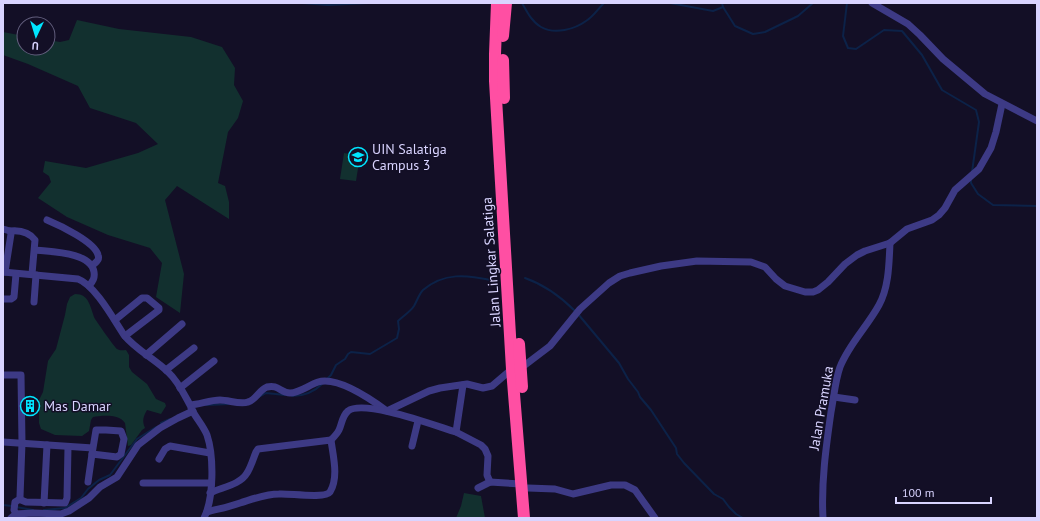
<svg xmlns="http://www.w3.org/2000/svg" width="1040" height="521" font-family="'PT Sans',sans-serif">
	<rect width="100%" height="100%" fill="#130f26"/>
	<g fill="#12302f">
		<path d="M77,20L119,29L191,37L222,47L235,68L234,85L243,101L238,118L228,132L218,183L225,186L229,202V219L177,186L165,200L184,274L180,313L156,297L162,263L150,248L108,235L67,217L38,198L51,182L49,176L43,172L45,161L86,168L138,153L158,144L136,123L90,108L78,86L28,64L3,55V32L24,36V48H48V40L60,42L69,40Z"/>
		<path d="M344,153L360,156L356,181L340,179Z"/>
		<path d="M75,294C90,294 90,308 95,319C97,322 115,348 117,349C120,351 123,350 126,350L129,355V367L132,372L147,384L156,399L165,403L166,406L161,414L147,410C143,417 142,421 145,428L142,430L131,445L128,446L125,423C120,414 102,415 93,417L91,420L89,431L82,436L55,435L41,429L39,423V400L43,392L48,361L56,349L65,315L67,304L70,297Z"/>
		<path d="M464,493L481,496L485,518H456L461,506Z"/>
	</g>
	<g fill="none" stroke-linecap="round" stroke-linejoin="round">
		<g stroke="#0c2248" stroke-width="2">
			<path d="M302,3L328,5L369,3"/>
			<path d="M522,3C527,12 532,22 541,27C555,35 575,29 586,21C593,17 598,9 604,3"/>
			<path d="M670,3L713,11L723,7"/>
			<path d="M722,3L723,7L735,26L753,34L765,32L798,16L813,3"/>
			<path d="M847,3L843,36L848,48L856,49L884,30L902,31L922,55L942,90L976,110L979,122L972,172"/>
			<path d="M971,179V183L978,194L993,205L1037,206"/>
			<path d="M525,278C545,285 560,296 575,311"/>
			<path d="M578,314L619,363L628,379L638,392L640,397L651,410L676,448L677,454L684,463L714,494L723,499L729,507L736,514L743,518"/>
			<path d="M327,379L331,375L336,365L345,359L348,354L351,352L370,354L397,338L399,329L398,321C403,316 410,312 414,306C417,301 419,294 423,290C444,272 467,275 491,280"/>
			<path d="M292,396C303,396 314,392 322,384"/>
			<path d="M259,397L266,393L285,395"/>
			<path d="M206,405L229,404"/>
			<path d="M161,423L170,419"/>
			<path d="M3,505L12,506"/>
			<path d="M16,507L33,510"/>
			<path d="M44,510L65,508L81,498L88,489L99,480L110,475L137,439L156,427"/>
		</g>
		<g stroke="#3d3a85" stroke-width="7">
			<path d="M872,3L908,24L920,35L943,59L985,94L1037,121"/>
			<path d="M47,220C59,225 95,242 98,255C100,260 96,262 93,265"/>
			<path d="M3,229L10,231L11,234L5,272"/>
			<path d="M10,231C20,230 29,232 35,240L32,274"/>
			<path d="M35,250C51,252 91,252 94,272C95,278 93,281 89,286"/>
			<path d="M3,272L78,279C95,285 114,320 124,335C136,350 155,359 168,372C178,381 184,394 190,405C200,404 211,400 220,400C229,400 240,405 248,402C256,400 259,390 267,387C278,384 281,393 290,393C299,393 309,385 318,382C338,376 372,400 387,411L429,391L440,388L467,384L483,388L492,386L512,369L521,368L550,346L580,309L609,283L620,276L630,273L661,266L697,261L751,262L765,267L776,279L785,286L805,292H813L818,290L828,282L845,264L857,255L865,251L890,243L907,229L932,220L939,215L945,208L955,190L979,169L991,148L996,132L1002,104"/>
			<path d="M3,299H11L14,297L16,274"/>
			<path d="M34,302L36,275"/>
			<path d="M115,320L142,298H147L159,308V310L125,336"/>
			<path d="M146,355L182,324"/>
			<path d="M166,370L194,348"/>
			<path d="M3,375H21L22,443L20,497L21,500L26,502L65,503L67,498L68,447"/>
			<path d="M180,388L214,361"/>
			<path d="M834,397L855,400"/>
			<path d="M191,408C195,417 203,425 207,435C214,456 214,498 204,518"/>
			<path d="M456,432L481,445L485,449L488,456L487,475L490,482"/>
			<path d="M3,442L93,448L96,430H106L121,431L124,439L121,454L117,457L92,454L93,448"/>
			<path d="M412,446L418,421"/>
			<path d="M159,459L165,449L170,446L210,453"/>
			<path d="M88,482L92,454"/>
			<path d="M143,483H211"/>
			<path d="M478,488L490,482L521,484"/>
			<path d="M528,488L555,489L573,494L611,485H625L635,490L655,518"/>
			<path d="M210,493C222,487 240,485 247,473C251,467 253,459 256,452L258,449L331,440C334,437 337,434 339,430C342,424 342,416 348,411C364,399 436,426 456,432L463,385"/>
			<path d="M44,503L47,445"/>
			<path d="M207,512C218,509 229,507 240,503C253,499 265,494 279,494C288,493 325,499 330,492C339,477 333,456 331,440"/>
			<path d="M16,514L14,510L15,502L20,499"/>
			<path d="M11,518L16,514L33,513L61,514L69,511L89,498L100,487L117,477L138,445L160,428L178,418L193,411"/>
			<path d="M823,518C821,483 826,447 831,412C834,397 835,381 840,367C849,344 867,327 879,305C889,287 889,263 890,243"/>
		</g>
		<g stroke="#ff4fa3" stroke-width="12">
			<path d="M497,3L495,54V81L512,369L524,518"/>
			<path d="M503,36L506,3"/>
			<path d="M503,60L504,98"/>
			<path d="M519,344L522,387"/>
		</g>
	</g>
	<defs>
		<g id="university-ring" transform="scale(1)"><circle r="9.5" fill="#130f26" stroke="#00e5ff" stroke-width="1.5"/><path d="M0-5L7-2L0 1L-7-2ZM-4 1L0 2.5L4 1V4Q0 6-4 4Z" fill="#00e5ff"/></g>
		<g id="building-ring" transform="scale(1)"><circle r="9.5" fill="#130f26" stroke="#00e5ff" stroke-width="1.5"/><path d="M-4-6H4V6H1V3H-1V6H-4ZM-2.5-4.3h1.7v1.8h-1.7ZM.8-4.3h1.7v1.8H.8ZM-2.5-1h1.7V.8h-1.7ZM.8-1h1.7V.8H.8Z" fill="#00e5ff"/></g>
	</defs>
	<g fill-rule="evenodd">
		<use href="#university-ring" x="358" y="157"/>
		<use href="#building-ring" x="30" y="406"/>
	</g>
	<g text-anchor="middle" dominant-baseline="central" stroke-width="3" stroke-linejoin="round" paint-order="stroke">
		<g font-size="14" fill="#d9d4ff" stroke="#130f26" text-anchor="start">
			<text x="372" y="149">UIN Salatiga<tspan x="372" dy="16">Campus 3</tspan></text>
			<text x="44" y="406">Mas Damar</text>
		</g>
		<g font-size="14" fill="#d9d4ff" stroke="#130f26">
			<text transform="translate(491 262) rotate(-94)">Jalan Lingkar Salatiga</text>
			<text transform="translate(821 408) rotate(-80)">Jalan Pramuka</text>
		</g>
	</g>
	<rect width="1040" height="521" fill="none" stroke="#d9d4ff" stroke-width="8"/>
	<g transform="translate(36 36) rotate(184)"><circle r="19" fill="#130f26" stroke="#625e7d"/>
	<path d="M0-3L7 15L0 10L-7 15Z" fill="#00e5ff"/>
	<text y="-6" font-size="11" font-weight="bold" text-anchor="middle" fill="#d9d4ff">U</text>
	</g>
	<path d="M896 497v6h95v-6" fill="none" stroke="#d9d4ff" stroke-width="2"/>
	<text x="902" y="497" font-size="12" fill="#d9d4ff" stroke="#130f26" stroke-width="3" paint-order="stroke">100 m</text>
</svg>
